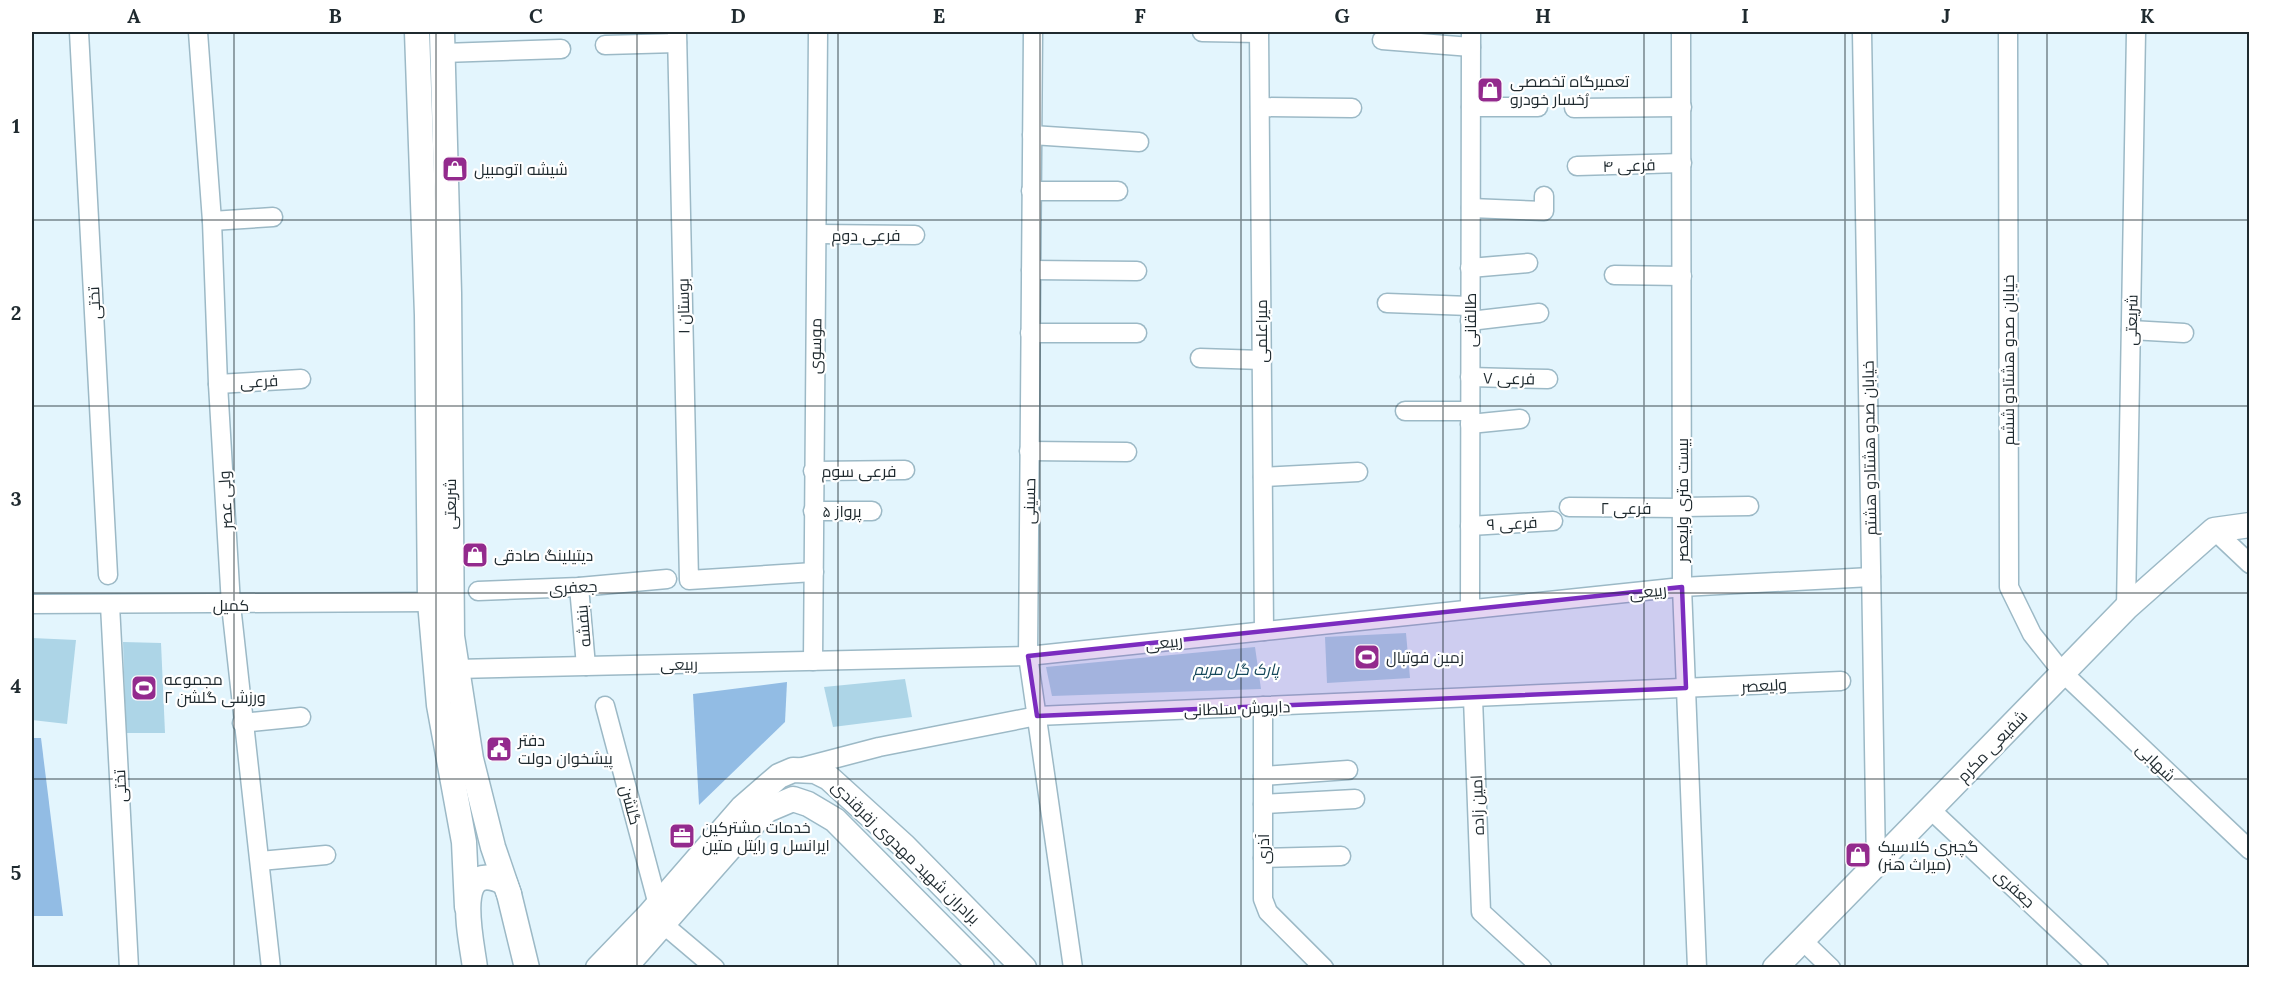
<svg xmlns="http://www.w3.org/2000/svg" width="2281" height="999" font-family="Lora,Cairo,serif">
	<rect width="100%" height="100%" fill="#e3f5fd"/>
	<g fill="#add5e7">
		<path d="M1406,633L1410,678L1327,683L1325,637Z"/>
		<path d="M32,638L76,640L67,724L32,720Z"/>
		<path d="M123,642L161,643L165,733H126Z"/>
		<path d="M1255,647L1261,689L1052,696L1046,667Z"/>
		<path d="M905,679L912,717L833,727L824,687Z"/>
	</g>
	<g fill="#92bce4">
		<path d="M787,682L785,722L699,805L693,694Z"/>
		<path d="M32,738H41L63,916H32Z"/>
	</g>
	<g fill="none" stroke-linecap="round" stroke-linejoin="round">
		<g stroke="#9cb9c6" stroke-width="21">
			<g id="street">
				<path d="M79,32L108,575"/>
				<path d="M198,32L212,221L218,384L231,605L271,968"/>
				<path d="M677,32L689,580L814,572"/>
				<path d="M1033,32L1028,656L1073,968"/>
				<path d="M1202,32L1259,33"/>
				<path d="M1259,32L1264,631"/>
				<path d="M1681,32L1682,587L1697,968"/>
				<path d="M1862,32L1876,865"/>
				<path d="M2008,32L2009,587L2032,634L2063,673L2250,850"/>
				<path d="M1382,40L1471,47"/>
				<path d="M605,45L677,43"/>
				<path d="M443,53L561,49"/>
				<path d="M1260,107L1352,108"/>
				<path d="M1471,107H1538"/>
				<path d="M1574,108L1682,107"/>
				<path d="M1032,135L1139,142"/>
				<path d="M1577,166L1682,163"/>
				<path d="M1031,191H1118"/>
				<path d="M1471,208L1544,211V196"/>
				<path d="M212,221L273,217"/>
				<path d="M818,234L915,235"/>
				<path d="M1470,268L1528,263"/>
				<path d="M1031,270L1137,271"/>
				<path d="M1614,275L1682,276"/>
				<path d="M1387,303L1470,306"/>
				<path d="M1470,321L1539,313"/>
				<path d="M2131,330L2184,333"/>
				<path d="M1030,333H1137"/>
				<path d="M1200,358L1262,360"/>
				<path d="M1470,377L1548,379"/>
				<path d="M218,384L301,379"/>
				<path d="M1405,411H1470"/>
				<path d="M1470,424L1520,419"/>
				<path d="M1029,451L1127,452"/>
				<path d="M813,471L905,470"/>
				<path d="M1263,477L1358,472"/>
				<path d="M1569,507L1682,508"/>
				<path d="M1682,507L1749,506"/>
				<path d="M813,511H872"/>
				<path d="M1470,526L1553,521"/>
				<path d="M2214,530L2250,564"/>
				<path d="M579,587L586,666"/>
				<path d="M478,591L579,587L667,579"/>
				<path d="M32,604L430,602"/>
				<path d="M110,605L129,968"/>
				<path d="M2126,608L2136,32"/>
				<path d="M1470,609L1471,32"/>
				<path d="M813,661L818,32"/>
				<path d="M456,669L1028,656L1682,587L1871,577"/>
				<path d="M1473,698L1481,912L1542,968"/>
				<path d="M605,706L658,905"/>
				<path d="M1263,706V899L1268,912L1324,968"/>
				<path d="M242,723L301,717"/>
				<path d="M799,768L879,747L1037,716L1841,681"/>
				<path d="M1263,776L1348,770"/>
				<path d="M1263,804L1355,799"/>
				<path d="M1930,809L2099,968"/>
				<path d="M1263,858L1341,856"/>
				<path d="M260,861L326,855"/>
				<path d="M663,924L715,968"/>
				<path d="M1802,940L1831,968"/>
			</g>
		</g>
		<g stroke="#9cb9c6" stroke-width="27">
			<g id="secondary">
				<path d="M417,32L427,315L430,602L439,705L464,842L467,907"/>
				<path d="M442,32L449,293L452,636L471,759L493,847L509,894L527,968"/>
				<path d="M475,968C472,941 450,855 505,883L509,894"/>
				<path d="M598,968L649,915L742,808L779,776L793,770L815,771L829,778L904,846L1024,968"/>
				<path d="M624,968L735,842L767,810L793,799L808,804L835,820L982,968"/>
				<path d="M1775,968L2126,608L2214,530L2250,525"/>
			</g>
		</g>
		<use href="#street" stroke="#fff" stroke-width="18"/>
		<use href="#secondary" stroke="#fff" stroke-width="24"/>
	</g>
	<path fill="#7b2cbf" fill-opacity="0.2" stroke="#7b2cbf" stroke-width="4.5" stroke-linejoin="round" d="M1682,587L1686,688L1037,716L1028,656Z"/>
	<path fill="none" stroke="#1f2a2f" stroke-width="1.5" stroke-opacity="0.55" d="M234,32V968M436,32V968M637,32V968M838,32V968M1040,32V968M1241,32V968M1443,32V968M1644,32V968M1845,32V968M2047,32V968M32,220H2250M32,406H2250M32,593H2250M32,779H2250"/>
	<defs>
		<g id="shop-square" transform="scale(1.35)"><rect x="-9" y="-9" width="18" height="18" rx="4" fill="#932a8d" stroke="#fff"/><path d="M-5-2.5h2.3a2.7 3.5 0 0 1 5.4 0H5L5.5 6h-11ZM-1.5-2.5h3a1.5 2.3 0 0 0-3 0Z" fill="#fff"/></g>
		<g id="stadium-square" transform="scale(1.35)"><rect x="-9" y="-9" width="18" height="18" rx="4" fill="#932a8d" stroke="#fff"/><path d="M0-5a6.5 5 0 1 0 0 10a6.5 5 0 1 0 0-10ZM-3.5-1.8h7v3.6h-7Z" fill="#fff"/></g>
		<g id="civic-square" transform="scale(1.35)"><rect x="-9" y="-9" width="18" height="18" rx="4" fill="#932a8d" stroke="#fff"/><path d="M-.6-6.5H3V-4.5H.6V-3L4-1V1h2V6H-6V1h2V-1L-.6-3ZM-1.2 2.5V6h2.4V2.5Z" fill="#fff"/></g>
		<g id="office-square" transform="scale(1.35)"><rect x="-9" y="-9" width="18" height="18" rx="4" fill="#932a8d" stroke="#fff"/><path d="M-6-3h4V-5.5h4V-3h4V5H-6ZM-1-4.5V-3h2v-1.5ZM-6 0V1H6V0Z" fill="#fff"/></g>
	</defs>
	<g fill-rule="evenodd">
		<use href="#shop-square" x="1490" y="90"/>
		<use href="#shop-square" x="455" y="169"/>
		<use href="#shop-square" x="475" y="555"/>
		<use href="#stadium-square" x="1367" y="657"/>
		<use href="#stadium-square" x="144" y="688"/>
		<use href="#civic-square" x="499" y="749"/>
		<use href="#office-square" x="682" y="836"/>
		<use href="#shop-square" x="1858" y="855"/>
	</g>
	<g text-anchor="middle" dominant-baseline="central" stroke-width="4.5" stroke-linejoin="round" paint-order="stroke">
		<g font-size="16" fill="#1f2a2f" stroke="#fff" text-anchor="start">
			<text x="1510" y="81">تعمیرگاه تخصصی<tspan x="1510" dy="18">رُخسار خودرو</tspan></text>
			<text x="474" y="169">شیشه اتومبیل</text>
			<text x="494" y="555">دیتیلینگ صادقی</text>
			<text x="1386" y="657">زمین فوتبال</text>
			<text x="164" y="679">مجموعه<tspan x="164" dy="18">ورزشی گلشن ۲</tspan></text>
			<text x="518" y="740">دفتر<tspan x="518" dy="18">پیشخوان دولت</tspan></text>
			<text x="702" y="827">خدمات مشترکین<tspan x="702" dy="18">ایرانسل و رایتل متین</tspan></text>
			<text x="1878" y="846">گچبری کلاسیک<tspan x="1878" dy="18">(میراث هنر)</tspan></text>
		</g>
		<g font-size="16" fill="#1f2a2f" stroke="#fff">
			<text transform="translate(1629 165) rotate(-2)">فرعی ۴</text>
			<text x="866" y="235">فرعی دوم</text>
			<text transform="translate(94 303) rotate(-93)">تختی</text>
			<text transform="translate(683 306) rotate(-91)">بوستان ۱</text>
			<text transform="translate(1470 320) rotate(-90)">طالقانی</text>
			<text transform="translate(2131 320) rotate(-89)">شریعتی</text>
			<text transform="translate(1261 331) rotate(-90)">میراعلمی</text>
			<text transform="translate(815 346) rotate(-89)">موسوی</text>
			<text transform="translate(2008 360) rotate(-90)">خیابان صدو هشتادو ششم</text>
			<text transform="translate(1509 378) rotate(1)">فرعی ۷</text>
			<text transform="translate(259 381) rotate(-3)">فرعی</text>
			<text transform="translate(1869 448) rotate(-91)">خیابان صدو هشتادو هشتم</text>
			<text x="859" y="471">فرعی سوم</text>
			<text transform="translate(225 500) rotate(-93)">ولی عصر</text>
			<text transform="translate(1682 500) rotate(-90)">بیست متری ولیعصر</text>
			<text transform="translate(1029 501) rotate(-89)">حسینی</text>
			<text transform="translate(450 504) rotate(-90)">شریعتی</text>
			<text x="1626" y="508">فرعی ۲</text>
			<text x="842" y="511">پرواز ۵</text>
			<text transform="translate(1512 523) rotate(-3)">فرعی ۹</text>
			<text transform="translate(573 587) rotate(-3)">جعفری</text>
			<text transform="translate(1648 591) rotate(-6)">ربیعی</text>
			<text x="231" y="605">کمیل</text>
			<text transform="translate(583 626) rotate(-95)">بنفشه</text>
			<text transform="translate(1164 642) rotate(-6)">ربیعی</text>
			<text transform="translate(679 664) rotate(-1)">ربیعی</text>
			<text transform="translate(1764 685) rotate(-3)">ولیعصر</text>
			<text transform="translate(1237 708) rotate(-2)">داریوش سلطانی</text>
			<text transform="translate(1992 746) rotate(-46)">شفیعی مکرم</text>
			<text transform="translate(2156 762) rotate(44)">شهابی</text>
			<text transform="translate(120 786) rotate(-93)">تختی</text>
			<text transform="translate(631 805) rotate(75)">گلشن</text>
			<text transform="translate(1477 805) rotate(-92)">امین زاده</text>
			<text transform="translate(1263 849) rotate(-90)">آذری</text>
			<text transform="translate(906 852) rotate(44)">برادران شهید مهدوی زفرقندی</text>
			<text transform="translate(2015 888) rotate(43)">جعفری</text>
		</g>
		<g font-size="16" font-style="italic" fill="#14485a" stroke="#fff">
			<text x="1236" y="669">پارک گل مریم</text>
		</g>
	</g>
	<rect width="2281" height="999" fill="none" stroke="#ffffff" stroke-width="66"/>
	<rect x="33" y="33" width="2215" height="933" fill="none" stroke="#1f2a2f" stroke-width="2"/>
	<g font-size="20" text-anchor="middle" font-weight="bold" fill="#1f2a2f">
		<text x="134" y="23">A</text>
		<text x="335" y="23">B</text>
		<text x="536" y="23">C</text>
		<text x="738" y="23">D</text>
		<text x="939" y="23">E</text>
		<text x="1140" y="23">F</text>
		<text x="1342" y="23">G</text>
		<text x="1543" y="23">H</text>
		<text x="1745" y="23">I</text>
		<text x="1946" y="23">J</text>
		<text x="2147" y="23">K</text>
		<text x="16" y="133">1</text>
		<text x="16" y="320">2</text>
		<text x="16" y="506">3</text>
		<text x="16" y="693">4</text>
		<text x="16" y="880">5</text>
	</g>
</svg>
